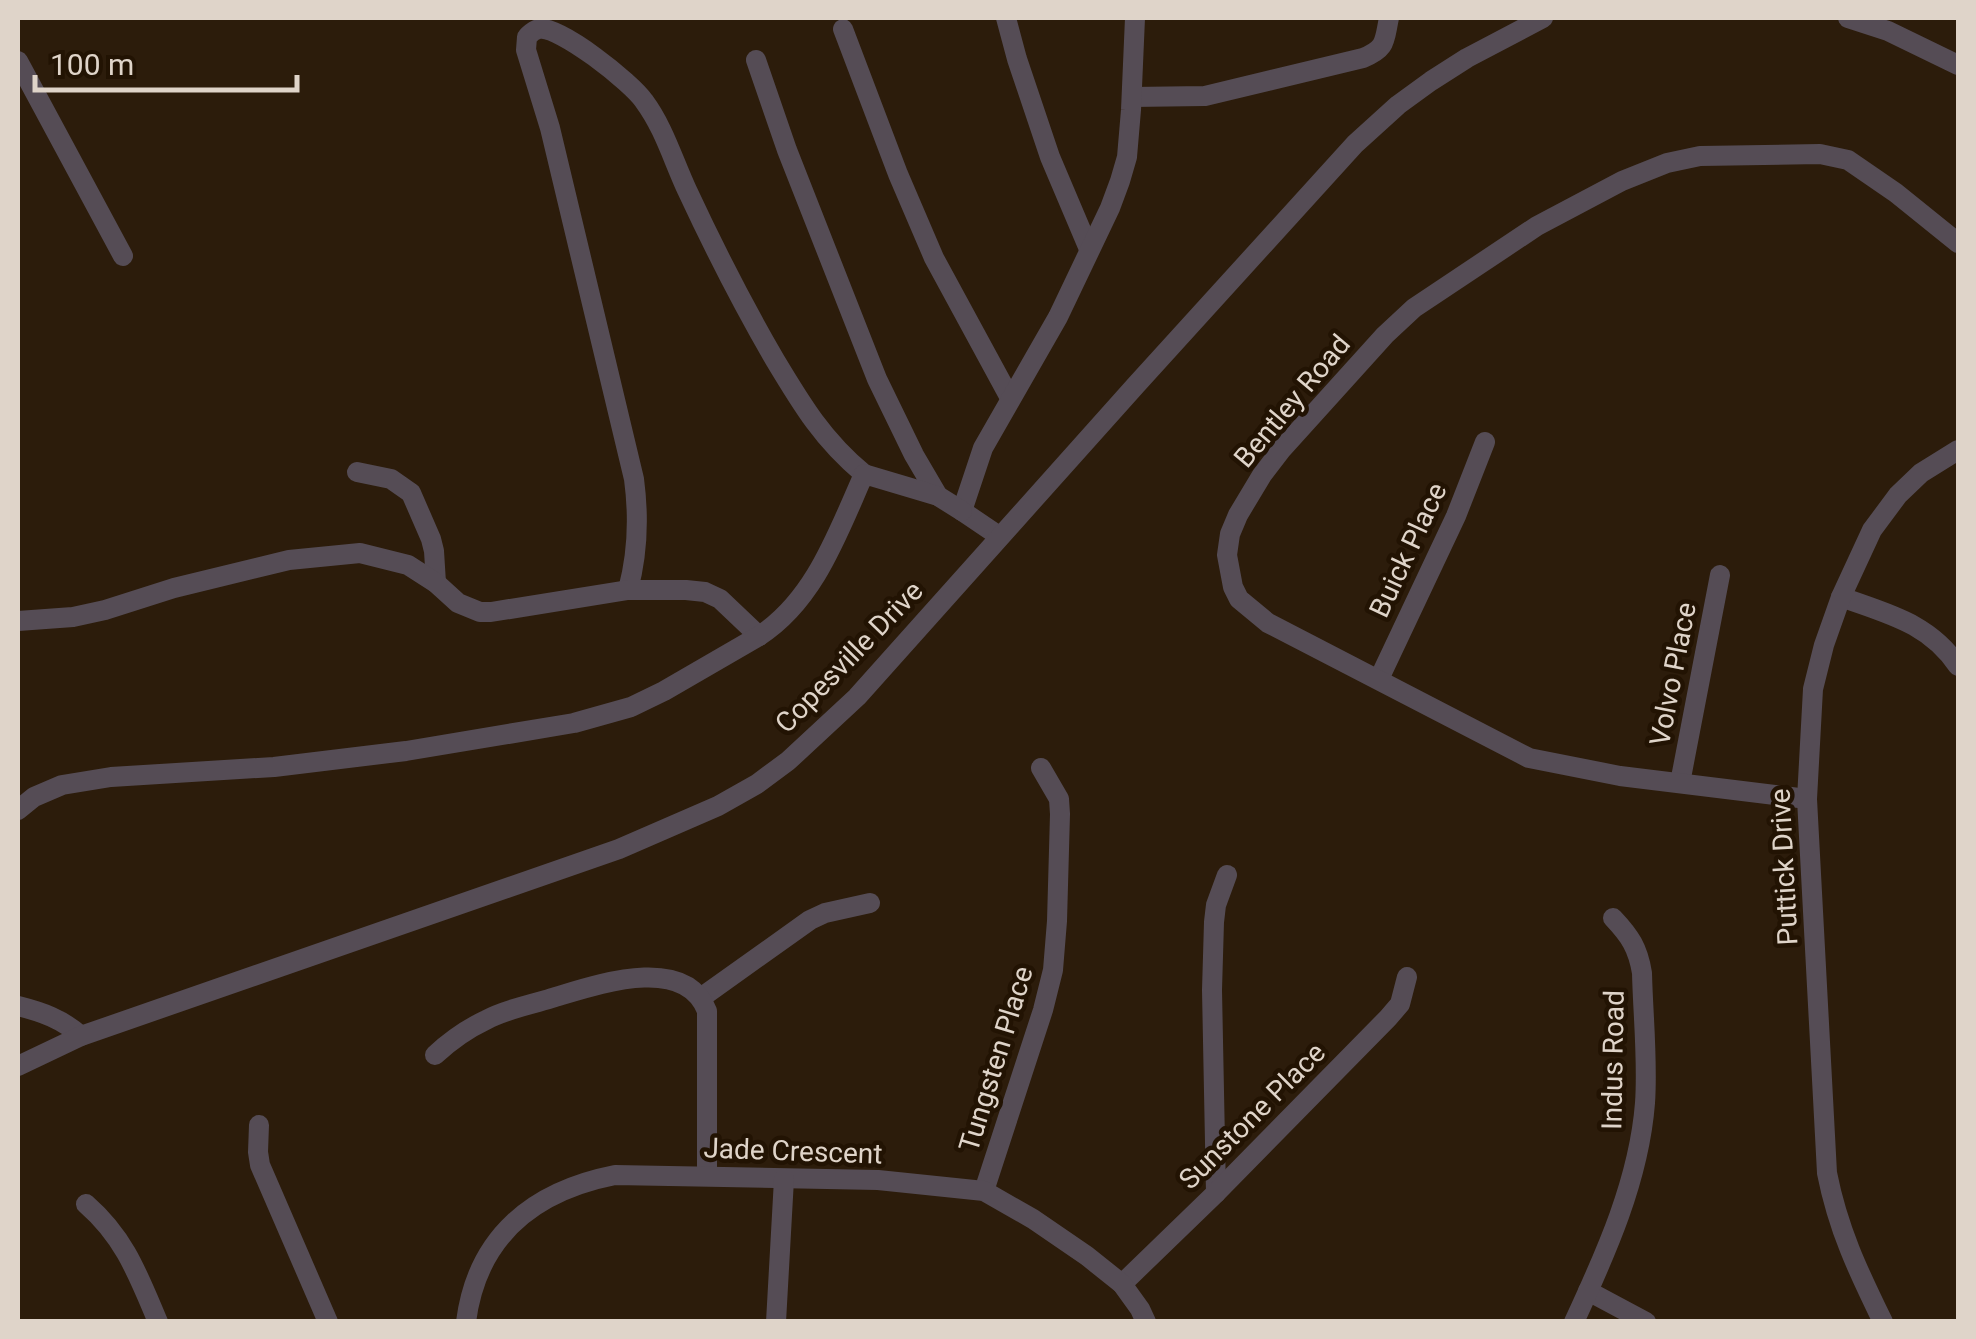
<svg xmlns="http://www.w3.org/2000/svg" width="1976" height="1339" font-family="Roboto,sans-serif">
	<rect width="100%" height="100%" fill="#2c1c0b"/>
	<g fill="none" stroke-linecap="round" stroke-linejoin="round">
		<g stroke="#554c55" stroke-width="20">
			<path d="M1006,18L1017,59L1050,157L1089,249"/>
			<path d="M1848,18L1888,31L1958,65"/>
			<path d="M843,29L898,174L934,258L1010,398"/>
			<path d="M756,60L787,150L877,379L914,455L938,496"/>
			<path d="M18,61L123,256"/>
			<path d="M1132,97L1205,96L1363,58C1387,48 1384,41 1389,18"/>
			<path d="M357,472L391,479L411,493L431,539L434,551L436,583"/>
			<path d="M999,536L962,511L983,448L1058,317L1110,208L1120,181L1127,157L1131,110L1135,18"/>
			<path d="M628,590C638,553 639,517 634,479L550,128L526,50L527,37C531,33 533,30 539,29C559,25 632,83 644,101C664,128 673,160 687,190C714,248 743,305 775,360C802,405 823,440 864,474"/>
			<path d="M1841,597C1888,614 1929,623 1958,666"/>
			<path d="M18,621L73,617L105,610L174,588L289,560L360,553L408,565L436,583L458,603L480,612H491L628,590H686L705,592L720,599L759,636"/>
			<path d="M1379,679L1456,516L1485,442"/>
			<path d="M1680,783L1720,575"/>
			<path d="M1807,799L1620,776L1529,758L1268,623L1239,599L1233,587L1227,555L1230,534L1238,515L1262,475L1282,449L1385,335L1414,308L1537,226L1622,181L1667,163L1700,156L1820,154L1848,160L1896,193L1958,243"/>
			<path d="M18,810L34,797L62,785L111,777L274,767L406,751L574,723L631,707L664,691L759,636C815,600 838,532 864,474L938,496L962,511"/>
			<path d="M702,997L810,920L825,913L870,903"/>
			<path d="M18,1006C42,1012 62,1019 81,1036"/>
			<path d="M435,1055C450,1041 467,1029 486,1020C506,1009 530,1005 552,998C596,985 685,953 707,1011V1175"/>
			<path d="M18,1066L81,1036L619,849L718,806L757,784L788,761L857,697L1136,385L1355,144L1398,105L1431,81L1467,58L1543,18"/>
			<path d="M259,1125L258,1152L260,1165L328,1322"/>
			<path d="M984,1191L1043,1010L1053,970L1057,921L1060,814L1059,799L1041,768"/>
			<path d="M1216,1193L1212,990L1214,922L1216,905L1227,875"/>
			<path d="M86,1204C125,1238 138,1275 158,1322"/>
			<path d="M1122,1284L1216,1193L1388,1018L1400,1004L1407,977"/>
			<path d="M1588,1291L1646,1322"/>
			<path d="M466,1322C477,1236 534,1191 615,1175L878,1180L984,1191L1033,1219L1087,1256L1122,1284L1140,1309L1146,1322"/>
			<path d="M776,1322L784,1179"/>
			<path d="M1574,1322C1606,1253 1639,1180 1645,1103C1648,1061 1643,1016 1642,973C1638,948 1630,936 1613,918"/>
			<path d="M1883,1322C1858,1271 1838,1229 1827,1173L1807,799L1813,689L1824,645L1841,597L1872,530L1898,495L1921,473L1958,450"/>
		</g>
	</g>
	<g text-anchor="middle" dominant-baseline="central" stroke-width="9" stroke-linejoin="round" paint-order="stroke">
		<g font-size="28" fill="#dfd4c9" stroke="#221303">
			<text transform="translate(1292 401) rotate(-50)">Bentley Road</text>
			<text transform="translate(1408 550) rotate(-65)">Buick Place</text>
			<text transform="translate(849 657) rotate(-46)">Copesville Drive</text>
			<text transform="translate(1673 674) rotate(-79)">Volvo Place</text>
			<text transform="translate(1784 867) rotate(-93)">Puttick Drive</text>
			<text transform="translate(996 1059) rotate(-73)">Tungsten Place</text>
			<text transform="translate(1613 1060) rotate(-89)">Indus Road</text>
			<text transform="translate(1252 1116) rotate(-45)">Sunstone Place</text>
			<text transform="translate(793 1151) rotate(2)">Jade Crescent</text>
		</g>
	</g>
	<rect width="1976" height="1339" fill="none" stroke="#dfd4c9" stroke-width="40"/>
	<path d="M35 75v15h262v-15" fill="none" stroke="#dfd4c9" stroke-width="5"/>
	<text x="50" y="75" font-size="30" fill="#dfd4c9" stroke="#221303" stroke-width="8" paint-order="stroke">100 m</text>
</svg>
